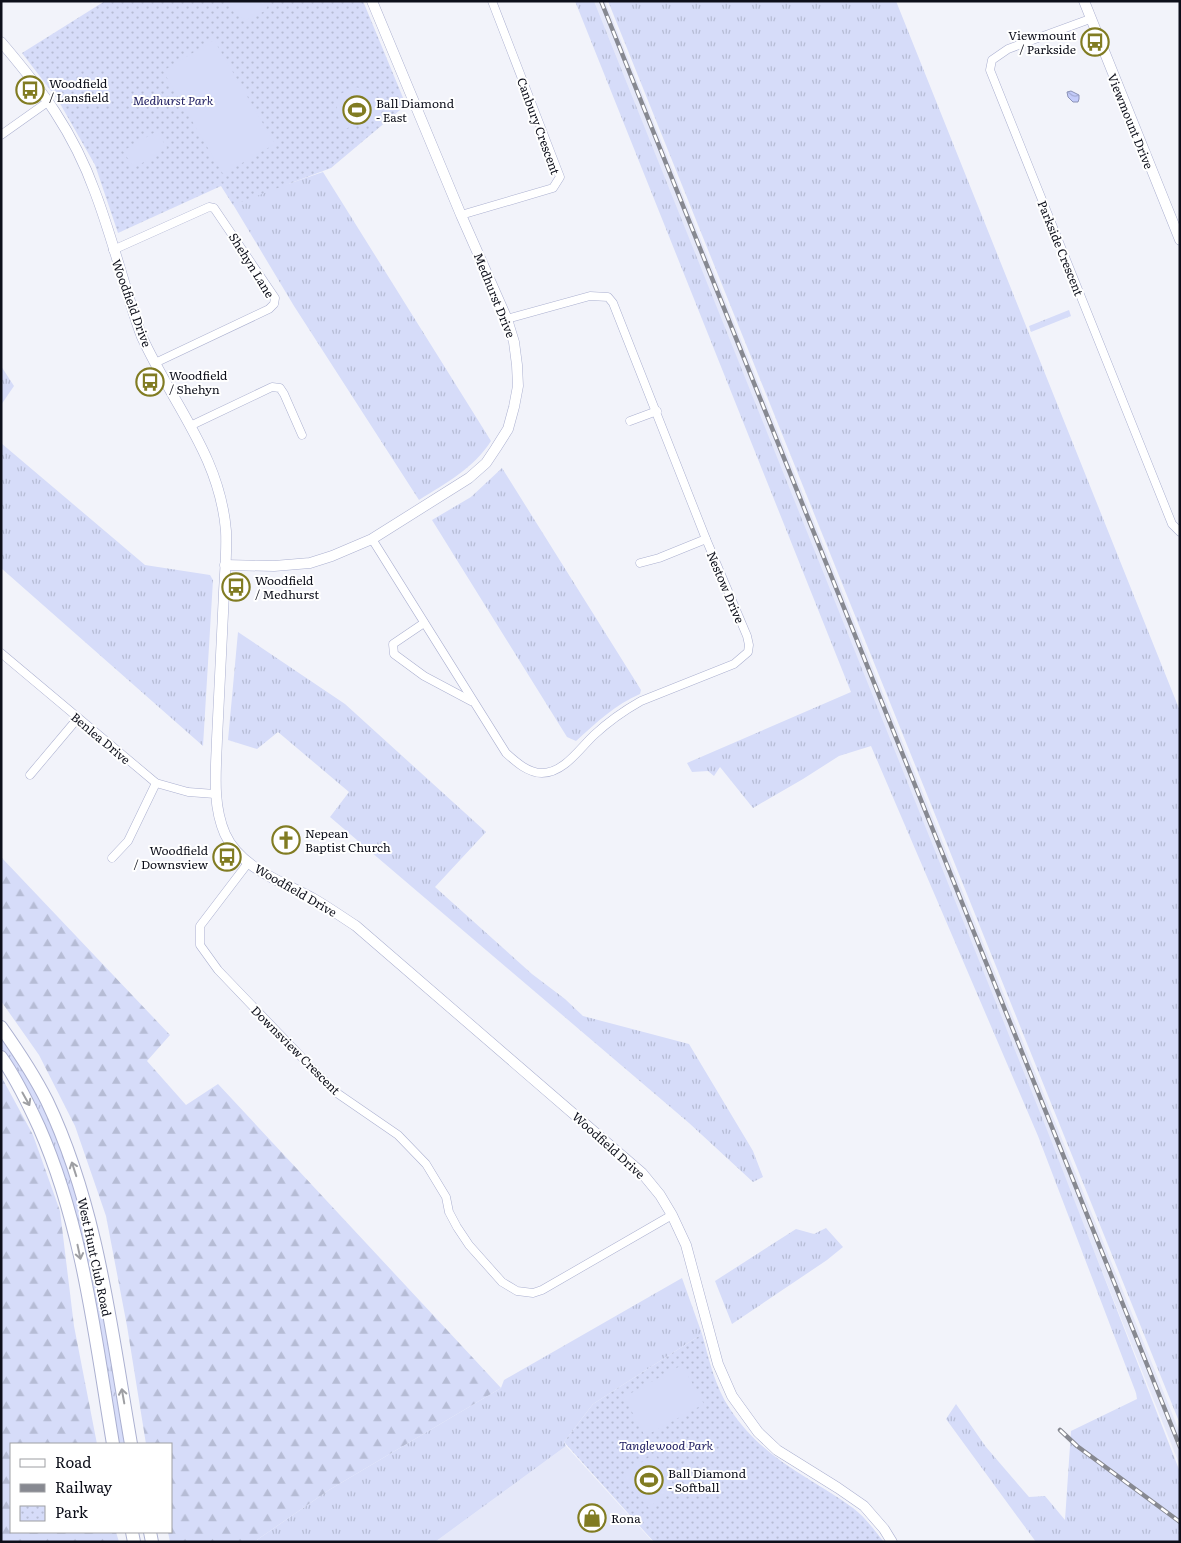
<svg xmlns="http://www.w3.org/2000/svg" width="1181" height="1543" font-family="Literata,serif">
	<defs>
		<pattern id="grass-tufts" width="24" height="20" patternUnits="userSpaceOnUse" patternTransform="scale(1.25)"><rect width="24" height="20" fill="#d6dcf9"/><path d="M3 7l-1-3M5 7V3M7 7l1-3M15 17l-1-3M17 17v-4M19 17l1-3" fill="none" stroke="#b6bcd5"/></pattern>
		<pattern id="forest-firs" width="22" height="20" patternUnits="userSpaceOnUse" patternTransform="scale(1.25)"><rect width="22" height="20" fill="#d6dcf9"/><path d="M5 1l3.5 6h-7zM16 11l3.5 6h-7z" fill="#b6bcd5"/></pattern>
		<pattern id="park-dots" width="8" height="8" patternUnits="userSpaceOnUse" patternTransform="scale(1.25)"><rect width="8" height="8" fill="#d6dcf9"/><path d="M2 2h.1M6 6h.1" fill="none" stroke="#b6bcd5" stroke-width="1.8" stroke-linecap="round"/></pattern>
		<pattern id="water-waves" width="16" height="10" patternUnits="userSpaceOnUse" patternTransform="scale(1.25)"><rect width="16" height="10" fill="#c3cbfa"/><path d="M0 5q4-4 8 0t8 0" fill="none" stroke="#a6add6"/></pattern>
	</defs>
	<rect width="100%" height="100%" fill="#f2f3fa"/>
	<g fill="#e5e8f9">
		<path d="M594,1H605L1180,1433V1466Z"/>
		<path d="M566,1446L653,1542H435Z"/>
	</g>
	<g fill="url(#grass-tufts)">
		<path d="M575,1H594L1047,1130L1180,1472V1542H1036L946,1419L956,1404L986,1447L1029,1497L1045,1496L1065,1520L1071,1431L1137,1399L1136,1393L1038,1136L871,746L839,756L803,779L753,808L720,767L714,776L708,771L692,772L687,763L851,692Z"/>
		<path d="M608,1H896L1180,711V1424Z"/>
		<path d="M323,172L491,441C474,468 446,483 419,500L294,306L225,191L288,184Z"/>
		<path d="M1069,310L1071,316L1031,332L1029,326Z"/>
		<path d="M1,366L14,386L1,405Z"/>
		<path d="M1,443L145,565L210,575L213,580L203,746L1,568Z"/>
		<path d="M502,468L641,690L640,694C616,704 596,723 576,741L567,737L432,520L471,497Z"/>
		<path d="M238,632L345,704L486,832L435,887L532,974L565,999L583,1016L689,1044L753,1151L763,1177L753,1182L689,1123L330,817L349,792L278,732L257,749L228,740Z"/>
		<path d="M1,1036C87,1155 101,1304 125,1444H119L77,1216L61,1166L42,1119L17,1072L1,1047Z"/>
		<path d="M826,1228L843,1247L827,1260L732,1324L715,1281L796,1229L814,1234Z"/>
		<path d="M682,1278L702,1334L593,1404L564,1442L566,1446L435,1542H254L329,1490L501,1388L504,1380Z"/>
	</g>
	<g fill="url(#forest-firs)">
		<path d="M1,857L170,1035L147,1061L186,1105L218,1084L501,1388L329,1490L254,1542H170L168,1532H171V1444H146L127,1326L106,1216L75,1126L39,1055L1,1001Z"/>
		<path d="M1,1076L33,1135L60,1211L74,1326L97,1444H11V1532H116L119,1542H1Z"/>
	</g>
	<g fill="url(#park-dots)">
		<path d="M105,1H363L406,105L331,168L233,205L221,186L118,233L95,165L58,100L22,53Z"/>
		<path d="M702,1334C709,1359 715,1387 730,1409C763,1459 807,1475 853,1508C865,1517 875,1531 884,1542H654L564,1442L593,1404Z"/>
	</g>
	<g fill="#d6dcf9">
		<path d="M228,1H270L265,11L246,20L234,13Z"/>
		<path d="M214,40L275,144L223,174L163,71Z"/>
		<path d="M353,87L368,89L379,115L345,129C337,119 335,108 339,95Z"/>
		<path d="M157,131L167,148L134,168L123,151Z"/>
		<path d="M682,1365L704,1404L645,1436L624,1397Z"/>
		<path d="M654,1454L671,1476L673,1486L649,1508L626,1484L625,1473Z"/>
	</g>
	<path fill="url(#water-waves)" stroke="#8c93b7" d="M1071,91L1079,95V99L1078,102H1073L1068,97L1067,92Z"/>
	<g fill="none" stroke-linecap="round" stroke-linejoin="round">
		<g stroke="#abb0d0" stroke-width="9">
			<g id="minor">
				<path d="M1090,19L1008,49L992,60L990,70L1172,524L1180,532"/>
				<path d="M1,135L49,101"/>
				<path d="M461,215L553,188L560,177L492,1"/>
				<path d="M113,250L209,207L214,208L275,298L274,304L269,309L155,363"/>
				<path d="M630,421L657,411"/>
				<path d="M190,426L272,387L280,388L284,394L302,435"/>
				<path d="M372,539L506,753C516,762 528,773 542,773C564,773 580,748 594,735C608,722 625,710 641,701L734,664L748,652L749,645L747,636L706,539L613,303L608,297L590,296L507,319"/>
				<path d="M640,563L659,558L706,539"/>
				<path d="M424,623L393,644L394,654L424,676L471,701"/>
				<path d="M1,653L156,783L188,792L215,794"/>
				<path d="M30,775L78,718"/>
				<path d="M112,858L128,841L156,783"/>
				<path d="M248,863L200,926V945L218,970L334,1091L398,1135L426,1164L446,1197L449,1212L457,1227L469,1245L502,1282L517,1291L533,1293L542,1290L672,1215"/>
			</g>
		</g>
		<g stroke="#abb0d0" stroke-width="11">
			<g id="tertiary">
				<path d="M1084,1L1180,240"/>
				<path d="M1,42C42,90 73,131 95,192C108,226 118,263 129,298C133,311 137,324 142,337C172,403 220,456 226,531C227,551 225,572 224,592C222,641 219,690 217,739C216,771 212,804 225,834C240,868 283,882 314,899C328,907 342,917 356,926L642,1173L660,1195L672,1215L686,1245L718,1364L732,1396L758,1432L777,1450L838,1488L864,1506L884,1529L892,1542"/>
				<path d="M225,565L274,566L310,563L332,556L372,539L469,478L486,463L496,448L508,429L514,407L518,386L517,365L514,342L507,319L461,215L372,1"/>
			</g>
		</g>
		<g stroke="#abb0d0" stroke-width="14">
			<g id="primary">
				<path d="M1,1027C18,1051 34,1075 47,1101C98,1208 111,1329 131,1444"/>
				<path d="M1,1057C16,1078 28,1103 39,1127C83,1227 95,1337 113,1444"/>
				<path d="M132,1532L134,1542"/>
				<path d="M150,1532L152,1542"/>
			</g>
		</g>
		<use href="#minor" stroke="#fff" stroke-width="8"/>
		<use href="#tertiary" stroke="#fff" stroke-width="10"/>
		<use href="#primary" stroke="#fff" stroke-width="12"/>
		<g stroke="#878991" stroke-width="4.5">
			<g id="rail">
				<path d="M601,1L1180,1447"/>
				<path d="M1060,1430L1077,1446L1180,1522"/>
			</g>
		</g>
		<use href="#rail" stroke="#fff" stroke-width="2.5" stroke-dasharray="8" stroke-linecap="butt"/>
	</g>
	<defs><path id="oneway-shaft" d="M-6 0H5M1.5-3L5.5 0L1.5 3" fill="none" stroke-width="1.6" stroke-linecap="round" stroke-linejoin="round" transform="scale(1.25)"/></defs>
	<g stroke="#9e9fa3">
		<use href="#oneway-shaft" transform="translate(26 1099) rotate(61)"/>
		<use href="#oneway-shaft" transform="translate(74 1169) rotate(-108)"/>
		<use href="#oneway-shaft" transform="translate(79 1252) rotate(78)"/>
		<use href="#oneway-shaft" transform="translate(123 1396) rotate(-100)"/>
	</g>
	<defs>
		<g id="bus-ring" transform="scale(1.4375)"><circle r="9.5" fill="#fff" stroke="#817c22" stroke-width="1.5"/><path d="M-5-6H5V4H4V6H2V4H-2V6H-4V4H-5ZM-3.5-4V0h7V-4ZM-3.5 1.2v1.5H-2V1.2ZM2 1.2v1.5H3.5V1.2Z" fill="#817c22"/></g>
		<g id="stadium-ring" transform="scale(1.4375)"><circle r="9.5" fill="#fff" stroke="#817c22" stroke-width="1.5"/><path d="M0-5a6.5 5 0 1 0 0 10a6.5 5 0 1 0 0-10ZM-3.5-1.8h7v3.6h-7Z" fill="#817c22"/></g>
		<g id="church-ring" transform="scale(1.4375)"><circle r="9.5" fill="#fff" stroke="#817c22" stroke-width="1.5"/><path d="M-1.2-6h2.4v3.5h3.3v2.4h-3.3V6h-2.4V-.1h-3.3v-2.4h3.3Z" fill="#817c22"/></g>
		<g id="shop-ring" transform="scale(1.4375)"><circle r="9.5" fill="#fff" stroke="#817c22" stroke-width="1.5"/><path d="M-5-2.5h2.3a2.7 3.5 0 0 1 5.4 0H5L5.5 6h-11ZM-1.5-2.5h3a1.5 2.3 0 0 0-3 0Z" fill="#817c22"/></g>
	</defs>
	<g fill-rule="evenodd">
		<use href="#bus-ring" x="1095" y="42"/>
		<use href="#bus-ring" x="30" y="90"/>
		<use href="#stadium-ring" x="357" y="110"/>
		<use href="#bus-ring" x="150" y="382"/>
		<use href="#bus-ring" x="236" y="587"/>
		<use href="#church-ring" x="286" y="840"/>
		<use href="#bus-ring" x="227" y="857"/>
		<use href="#stadium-ring" x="649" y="1480"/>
		<use href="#shop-ring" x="592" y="1518"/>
	</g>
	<g text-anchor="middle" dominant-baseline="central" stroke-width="4" stroke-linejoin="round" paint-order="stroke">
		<g font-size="12" fill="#0d0f1a" stroke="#fff" text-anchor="start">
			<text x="1076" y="35" text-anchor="end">Viewmount<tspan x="1076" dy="14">/ Parkside</tspan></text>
			<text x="49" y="83">Woodfield<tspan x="49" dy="14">/ Lansfield</tspan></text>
			<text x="376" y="103">Ball Diamond<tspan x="376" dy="14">- East</tspan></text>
			<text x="169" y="375">Woodfield<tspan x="169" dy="14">/ Shehyn</tspan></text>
			<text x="255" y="580">Woodfield<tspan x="255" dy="14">/ Medhurst</tspan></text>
			<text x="305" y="833">Nepean<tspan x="305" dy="14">Baptist Church</tspan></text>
			<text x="208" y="850" text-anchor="end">Woodfield<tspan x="208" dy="14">/ Downsview</tspan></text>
			<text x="668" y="1473">Ball Diamond<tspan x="668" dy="14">- Softball</tspan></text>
			<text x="611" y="1518">Rona</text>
		</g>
		<g font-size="12" font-style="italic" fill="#222163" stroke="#fff">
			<text x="173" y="100">Medhurst Park</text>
			<text x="666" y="1445">Tanglewood Park</text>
		</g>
		<g font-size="12" fill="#0d0f1a" stroke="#fff">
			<text transform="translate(1131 121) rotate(68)">Viewmount Drive</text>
			<text transform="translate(539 126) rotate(70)">Canbury Crescent</text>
			<text transform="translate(1061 248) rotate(68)">Parkside Crescent</text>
			<text transform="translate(252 265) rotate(58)">Shehyn Lane</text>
			<text transform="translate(495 295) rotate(68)">Medhurst Drive</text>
			<text transform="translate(132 303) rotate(70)">Woodfield Drive</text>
			<text transform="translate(726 587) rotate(67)">Nestow Drive</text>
			<text transform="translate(101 738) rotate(40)">Benlea Drive</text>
			<text transform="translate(296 890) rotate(30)">Woodfield Drive</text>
			<text transform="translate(296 1050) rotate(45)">Downsview Crescent</text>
			<text transform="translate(609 1145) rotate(42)">Woodfield Drive</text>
			<text transform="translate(95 1257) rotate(78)">West Hunt Club Road</text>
		</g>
	</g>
	<rect width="1181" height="1543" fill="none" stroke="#0d0f1a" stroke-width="5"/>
	<rect x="10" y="1443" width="162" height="90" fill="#ffffff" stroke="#9e9fa3"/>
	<rect x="20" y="1459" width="25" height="8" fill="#ffffff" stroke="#9e9fa3"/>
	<text x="55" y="1468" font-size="15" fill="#0d0f1a">Road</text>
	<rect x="20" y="1484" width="25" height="8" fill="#878991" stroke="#9e9fa3"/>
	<text x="55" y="1493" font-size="15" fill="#0d0f1a">Railway</text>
	<rect x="20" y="1506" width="25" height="15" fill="url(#park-dots)" stroke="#9e9fa3"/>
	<text x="55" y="1518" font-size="15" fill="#0d0f1a">Park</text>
</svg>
